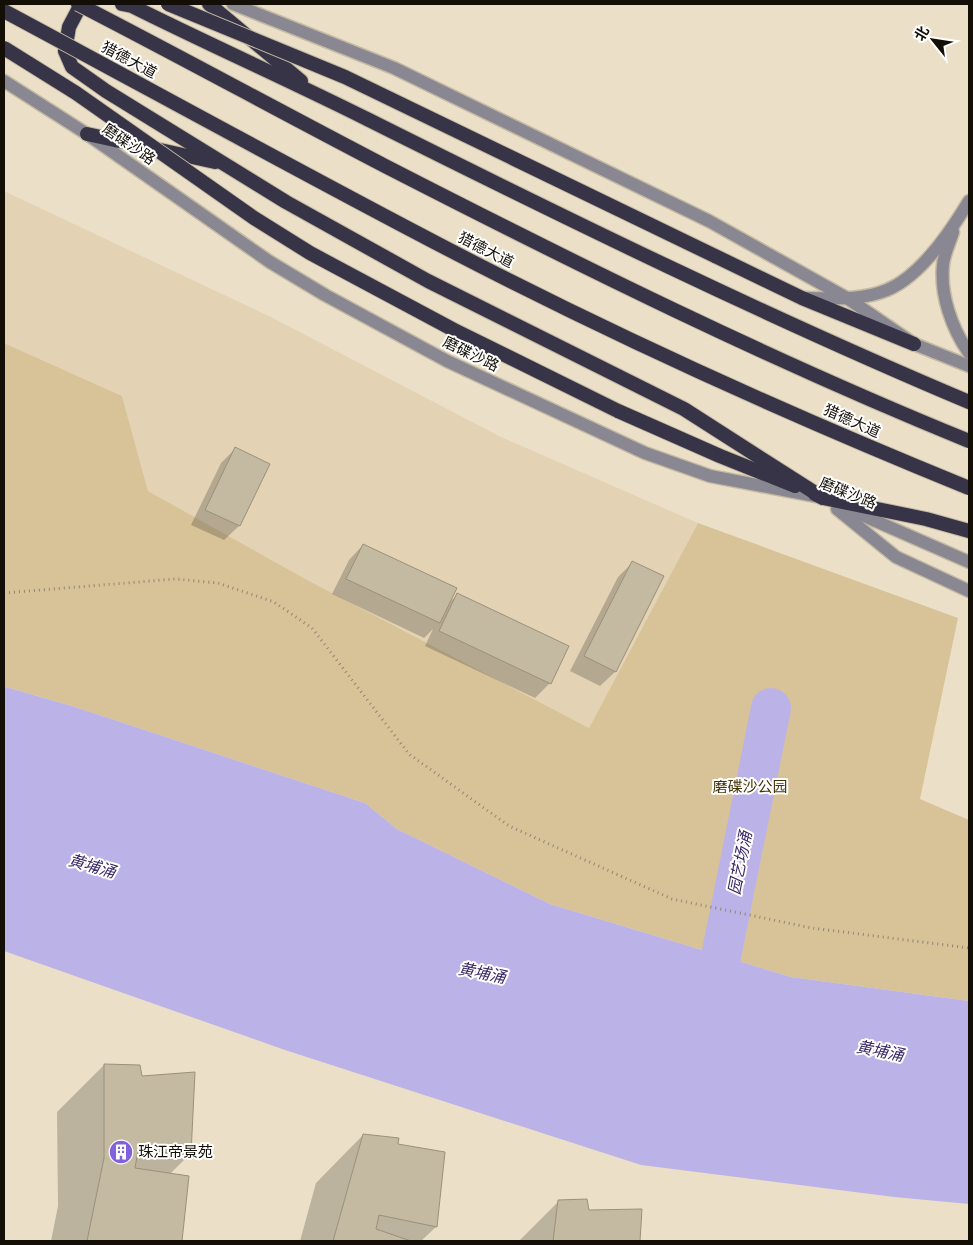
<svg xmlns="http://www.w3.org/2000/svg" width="973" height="1245" font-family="Jost,'Noto Sans SC',sans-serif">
	<rect width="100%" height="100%" fill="#ebe0c7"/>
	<path fill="#e3d3b4" d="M4,191L271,317L501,437L698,523L589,728L311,582L148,491L122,396L4,343Z"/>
	<path fill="#d8c399" d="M4,343L122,396L148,491L311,582L589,728L698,523L958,618L920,799L969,820V1001L791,977L550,904L397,829L365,803L72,706L6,687L4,684Z"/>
	<path fill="#bbb3e7" d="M4,684L6,687L72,706L365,803L397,829L550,904L791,977L969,1001V1204L894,1197L641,1165L285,1050L4,951Z"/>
	<g fill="#0003">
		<path d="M236,448L268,464L239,526L224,540L191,525L221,463Z"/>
		<path d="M363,545L449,603L457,595L550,683L535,698L425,646L433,629L424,638L332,594L349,560Z"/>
		<path d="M633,562L662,577L615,672L600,686L570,671L618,577Z"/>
		<path d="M104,1065L141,1078L190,1154L170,1174L187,1177L181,1241H51L58,1206L57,1112Z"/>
		<path d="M363,1135L397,1145L443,1153L436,1227L421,1241H300L316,1183Z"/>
		<path d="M559,1201L588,1212L641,1210L638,1241H519Z"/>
	</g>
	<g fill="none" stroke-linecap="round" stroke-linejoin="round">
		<path stroke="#bbb3e7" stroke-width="40" d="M710,1011L771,708"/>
	</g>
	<g fill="#c4b9a1" stroke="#9b9079">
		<path d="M235,447L270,464L240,526L205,510Z"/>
		<path d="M363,544L457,588L440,623L346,579Z"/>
		<path d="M632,561L664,576L616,672L584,656Z"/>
		<path d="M457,593L569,646L551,684L439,631Z"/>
		<path d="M104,1064L140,1065L142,1076L195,1072L191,1154L138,1151L135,1168L189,1176L182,1241H87L104,1158Z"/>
		<path d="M363,1134L399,1138L398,1144L445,1152L437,1227L379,1215L376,1229L411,1241H333Z"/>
		<path d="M587,1199L589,1210L642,1209L640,1241H553L558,1200Z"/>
	</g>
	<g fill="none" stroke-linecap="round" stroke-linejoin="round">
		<g stroke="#c4baa4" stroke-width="15">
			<g id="tertiary">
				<path d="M233,4L394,68L709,221L847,298L914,344L969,366"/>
				<path d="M4,81L87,134L270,262L325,295L447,361L645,453L710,476L820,497"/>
				<path d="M953,232C950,242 944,254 943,265C940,295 952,329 969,353"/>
				<path d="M803,298C831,298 861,301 887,290C921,276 951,231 969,201"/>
				<path d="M839,505L969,562"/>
				<path d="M837,509L896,557L969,591"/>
			</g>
		</g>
		<g stroke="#c4baa4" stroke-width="16">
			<g id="trunk">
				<path d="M91,4L78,10L69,27L65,51L72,67L106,91L286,202L428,281L684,409L823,498"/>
				<path d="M122,4L132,6C210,45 289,80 367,119C565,218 765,316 969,402"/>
				<path d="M209,4L301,81"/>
				<path d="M87,134L215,162"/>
				<path d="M715,256L802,298L914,344"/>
				<path d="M618,411L720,456L795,486"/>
				<path d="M815,494L823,498L926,519L969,531"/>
			</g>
		</g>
		<path stroke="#8f8775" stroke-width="3" stroke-dasharray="1 4" stroke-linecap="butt" d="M4,593L175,579L218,583L274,602L312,628L409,754L509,826L672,899L812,928L969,948"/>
		<use href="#tertiary" stroke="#898792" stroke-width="12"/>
		<use href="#trunk" stroke="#363446" stroke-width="14"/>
		<g stroke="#c4baa4" stroke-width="16" stroke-linecap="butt">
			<g id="trunk-bridge">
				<path d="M78,4C181,57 283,113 387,167C578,265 770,360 969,441"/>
				<path d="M168,4L345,77L715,256"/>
				<path d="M4,11C142,85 280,161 419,234C597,328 782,412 969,488"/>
				<path d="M4,48L76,93L254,218L310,253L454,330L618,411"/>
			</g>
		</g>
		<use href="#trunk-bridge" stroke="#363446" stroke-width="14"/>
	</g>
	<defs>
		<g id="building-disc" transform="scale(1.25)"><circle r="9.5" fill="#8161dc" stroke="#fff"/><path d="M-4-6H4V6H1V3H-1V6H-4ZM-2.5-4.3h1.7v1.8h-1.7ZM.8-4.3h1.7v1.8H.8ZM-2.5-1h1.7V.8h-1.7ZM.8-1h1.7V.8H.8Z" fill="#fff"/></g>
	</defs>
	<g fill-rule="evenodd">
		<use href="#building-disc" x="121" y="1152"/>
	</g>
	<g text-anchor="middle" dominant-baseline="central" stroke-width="4" stroke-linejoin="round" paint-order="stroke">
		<g font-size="15" fill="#130f07" stroke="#fff">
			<text transform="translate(129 60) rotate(28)">猎德大道</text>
			<text transform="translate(129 144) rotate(35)">磨碟沙路</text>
			<text transform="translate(486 250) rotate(27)">猎德大道</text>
			<text transform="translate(471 354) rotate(26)">磨碟沙路</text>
			<text transform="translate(852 421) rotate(24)">猎德大道</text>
			<text transform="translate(848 493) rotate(22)">磨碟沙路</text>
		</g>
		<g font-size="15" fill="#443307" stroke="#fff">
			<text x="750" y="787">磨碟沙公园</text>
		</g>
		<g font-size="15" fill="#130f07" stroke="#fff" text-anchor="start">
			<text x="138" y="1152">珠江帝景苑</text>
		</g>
		<g font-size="16" font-style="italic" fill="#3a2a68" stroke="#fff">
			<text transform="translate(740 863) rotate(-79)">园艺场涌</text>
			<text transform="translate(92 866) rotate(16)">黄埔涌</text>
			<text transform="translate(482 973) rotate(11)">黄埔涌</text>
			<text transform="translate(880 1051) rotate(11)">黄埔涌</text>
		</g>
	</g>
	<rect width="973" height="1245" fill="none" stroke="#130f07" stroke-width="10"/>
	<g transform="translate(933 40) rotate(300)" stroke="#ffffff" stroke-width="4" paint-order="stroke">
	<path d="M0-4L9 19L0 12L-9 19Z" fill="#130f07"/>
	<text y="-8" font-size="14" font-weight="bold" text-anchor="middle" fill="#130f07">北</text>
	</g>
</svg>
